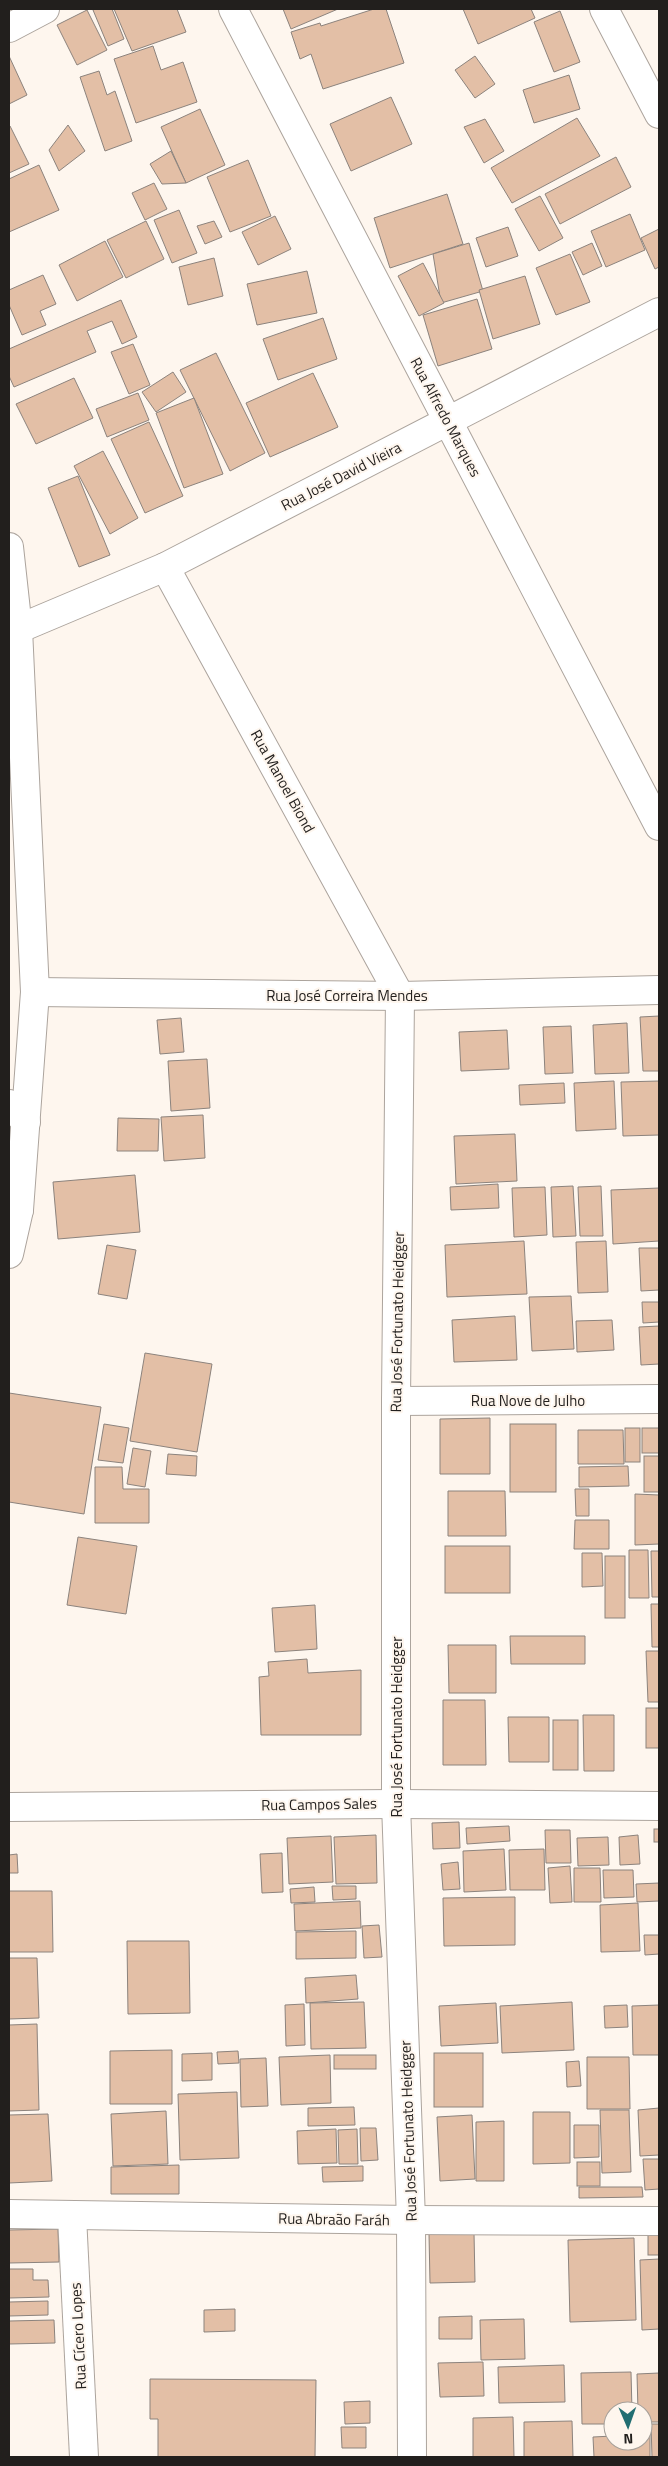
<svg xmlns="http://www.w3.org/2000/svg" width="668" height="2466" font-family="'Titillium Web',sans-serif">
	<rect width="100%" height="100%" fill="#fef6ee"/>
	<g fill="#e3bfa6" stroke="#8c837d">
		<path d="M96,9H112L124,39L108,46L93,10Z"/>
		<path d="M114,9H177L186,32L132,51Z"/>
		<path d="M283,9H338L291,29Z"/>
		<path d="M374,9H386L404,63L323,89L311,54L300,59L291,32L320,23L321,26Z"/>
		<path d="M463,9H531L535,18L478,44Z"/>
		<path d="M87,10L107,50L77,65L57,25Z"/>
		<path d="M560,11L580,62L554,72L534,22Z"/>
		<path d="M153,46L161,70L183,62L197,102L136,123L114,59Z"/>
		<path d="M9,56L27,95L9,104Z"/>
		<path d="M475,56L495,84L475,98L455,70Z"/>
		<path d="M99,71L107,95L115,91L132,141L105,151L80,77Z"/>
		<path d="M569,75L580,109L534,123L523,90Z"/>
		<path d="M391,97L412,144L351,171L330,124Z"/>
		<path d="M200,109L225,165L186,183L161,127Z"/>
		<path d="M577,118L600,156L512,203L491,168Z"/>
		<path d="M485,119L504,151L484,163L464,127Z"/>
		<path d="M68,125L85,151L59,171L49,150Z"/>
		<path d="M9,126H10L29,164L9,173Z"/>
		<path d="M171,151L186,183L162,184L150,164Z"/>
		<path d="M616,157L631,187L560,224L545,194Z"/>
		<path d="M248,160L271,216L230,232L207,177Z"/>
		<path d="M39,165L59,210L9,232V179Z"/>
		<path d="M154,183L167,209L145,220L132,193Z"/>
		<path d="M447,194L463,244L390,268L374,218Z"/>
		<path d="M540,196L563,238L539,251L515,209Z"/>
		<path d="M179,210L197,253L172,263L154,220Z"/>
		<path d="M630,214L645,250L606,267L591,231Z"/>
		<path d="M275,216L291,249L258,265L242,232Z"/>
		<path d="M146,221L164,259L126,278L107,240Z"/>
		<path d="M214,221L222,237L205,244L197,226Z"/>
		<path d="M508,227L518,256L486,267L476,238Z"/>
		<path d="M659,229V267L655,269L641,238Z"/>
		<path d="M105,241L123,277L77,301L59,265Z"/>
		<path d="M469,243L483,291L441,303L433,254Z"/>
		<path d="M592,243L602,266L583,275L572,252Z"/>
		<path d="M570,254L590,302L556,315L536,268Z"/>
		<path d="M214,258L223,296L188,305L179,267Z"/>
		<path d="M423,263L444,303L419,316L398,276Z"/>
		<path d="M307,271L317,313L257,325L247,284Z"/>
		<path d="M43,275L56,304L40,311L46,325L22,335L9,305V290Z"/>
		<path d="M525,276L540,324L493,339L479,290Z"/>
		<path d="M477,299L492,349L438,366L423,315Z"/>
		<path d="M121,300L137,337L122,344L112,321L87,331L96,352L14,387L9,376V349Z"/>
		<path d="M323,318L337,359L278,380L263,339Z"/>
		<path d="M133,344L150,385L129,394L111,352Z"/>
		<path d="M216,353L265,453L230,471L180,370Z"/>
		<path d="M173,372L186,392L156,412L142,392Z"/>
		<path d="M313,373L338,427L270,457L246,403Z"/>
		<path d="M74,378L93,418L36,444L16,404Z"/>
		<path d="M138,393L149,420L107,437L96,409Z"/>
		<path d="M194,398L223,474L184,488L156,413Z"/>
		<path d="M149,422L183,496L145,513L111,439Z"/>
		<path d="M103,451L138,518L110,534L74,466Z"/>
		<path d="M78,476L110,555L79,567L48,488Z"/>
		<path d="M659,1016V1071H643L640,1017Z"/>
		<path d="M181,1018L184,1052L160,1054L157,1020Z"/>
		<path d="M627,1023L629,1073L595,1074L593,1025Z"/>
		<path d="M571,1026L573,1073L545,1074L543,1027Z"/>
		<path d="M507,1030L509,1069L461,1071L459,1032Z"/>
		<path d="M207,1059L210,1108L171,1111L168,1061Z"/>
		<path d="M614,1081L616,1129L576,1131L574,1083Z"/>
		<path d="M659,1081V1135L623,1136L621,1082Z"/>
		<path d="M564,1083L565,1103L520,1105L519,1085Z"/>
		<path d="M203,1115L205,1158L164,1161L161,1117Z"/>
		<path d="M118,1118L159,1119L158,1151H117Z"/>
		<path d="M515,1134L517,1181L456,1184L454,1136Z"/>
		<path d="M135,1175L140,1232L58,1239L53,1182Z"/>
		<path d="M498,1184L499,1208L451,1210L450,1187Z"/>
		<path d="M573,1186L576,1236L553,1237L551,1187Z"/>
		<path d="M601,1186L603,1236H580L578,1187Z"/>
		<path d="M545,1187L547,1235L514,1237L512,1188Z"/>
		<path d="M659,1188V1241L613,1244L611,1190Z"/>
		<path d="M524,1241L527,1294L447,1297L445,1245Z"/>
		<path d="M606,1241L608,1292L578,1293L576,1242Z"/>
		<path d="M107,1245L136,1250L127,1299L98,1294Z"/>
		<path d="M639,1248H659V1290L641,1291Z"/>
		<path d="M571,1296L574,1349L532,1351L529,1297Z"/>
		<path d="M642,1302H659V1322L643,1323Z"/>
		<path d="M515,1316L517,1360L454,1362L452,1320Z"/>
		<path d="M612,1320L614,1350L577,1352L576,1321Z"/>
		<path d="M659,1326V1364L641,1365L639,1327Z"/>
		<path d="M145,1353L212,1364L197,1452L130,1441Z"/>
		<path d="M9,1393L101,1407L84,1514L9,1502Z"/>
		<path d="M490,1418V1474H440V1419Z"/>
		<path d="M104,1424L129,1428L123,1463L98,1460Z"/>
		<rect x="510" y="1424" width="46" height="68"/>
		<rect x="625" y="1428" width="15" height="34"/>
		<rect x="642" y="1428" width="17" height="25"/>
		<path d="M578,1430H623L624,1464H578Z"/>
		<path d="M133,1448L151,1451L145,1487L127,1484Z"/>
		<path d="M168,1454L197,1456L196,1476L166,1474Z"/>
		<rect x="644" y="1456" width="15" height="36"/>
		<path d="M628,1466L629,1486L579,1487V1467Z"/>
		<path d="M95,1467H122L123,1489H149V1523H95Z"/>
		<path d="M575,1489H589V1516H576Z"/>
		<path d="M448,1491H505L506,1536H448Z"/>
		<path d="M635,1494L659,1495V1544L635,1545Z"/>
		<path d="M575,1520H609V1549H574Z"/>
		<path d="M78,1537L137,1546L126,1614L67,1605Z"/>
		<rect x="445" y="1546" width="65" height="47"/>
		<path d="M629,1550H648L649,1598H629Z"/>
		<path d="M651,1551H659V1597H652Z"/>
		<path d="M582,1553H602L603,1586L582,1587Z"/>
		<rect x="605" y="1556" width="20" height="62"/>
		<path d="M651,1604H659V1647H652Z"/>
		<path d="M315,1605L317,1649L275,1652L272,1608Z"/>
		<path d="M510,1636H585V1664H511Z"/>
		<path d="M448,1645H496V1693H449Z"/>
		<path d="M646,1651H659V1702H648Z"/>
		<path d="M307,1659L308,1673L361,1670V1735H261L259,1677L269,1676L268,1662Z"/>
		<path d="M443,1700H485L486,1765H443Z"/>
		<rect x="646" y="1708" width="13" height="40"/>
		<path d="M583,1715H614V1771H584Z"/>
		<path d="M508,1717H549V1762H509Z"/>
		<rect x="553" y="1720" width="25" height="50"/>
		<path d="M459,1822L460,1848L433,1849L432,1823Z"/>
		<path d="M509,1826L510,1841L467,1844L466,1828Z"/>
		<rect x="654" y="1829" width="5" height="13"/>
		<path d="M545,1830H570L571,1863H546Z"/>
		<path d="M376,1835L377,1883L336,1884L334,1837Z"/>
		<path d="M638,1835L640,1864L620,1865L619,1837Z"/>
		<path d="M331,1836L333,1882L289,1884L287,1838Z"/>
		<path d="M608,1837L609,1865L578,1866L577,1838Z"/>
		<path d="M504,1849L506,1890L464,1892L463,1851Z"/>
		<path d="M544,1849L545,1890H510L509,1850Z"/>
		<path d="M282,1853L283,1892L262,1893L260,1854Z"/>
		<path d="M17,1854L18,1873H9V1855Z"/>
		<path d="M458,1862L460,1889L443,1890L441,1864Z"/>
		<path d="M570,1866L572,1902L550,1903L548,1868Z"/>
		<path d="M574,1868H600L601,1902H574Z"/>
		<path d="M603,1870H633L634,1897L604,1898Z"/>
		<path d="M659,1883V1901L637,1902L636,1884Z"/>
		<path d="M332,1886H356V1899L333,1900Z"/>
		<path d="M314,1887L315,1902L291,1903L290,1889Z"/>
		<path d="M9,1891H52L53,1952H9Z"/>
		<path d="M515,1897V1945L444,1946L443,1898Z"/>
		<path d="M360,1901L361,1928L295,1931L294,1904Z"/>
		<path d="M638,1903L640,1951L601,1952L600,1905Z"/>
		<path d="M379,1925L382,1957L364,1958L362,1926Z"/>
		<path d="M356,1931V1958L296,1959V1932Z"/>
		<path d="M644,1935H659V1954L645,1955Z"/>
		<path d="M127,1941H189L190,2013L128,2014Z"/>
		<path d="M9,1958H37L39,2018L9,2019Z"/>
		<path d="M356,1975L358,1999L306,2003L305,1978Z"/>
		<path d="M364,2002L366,2048L311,2049L310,2003Z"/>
		<path d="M572,2002L574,2050L502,2053L500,2006Z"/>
		<path d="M496,2003L498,2043L441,2046L439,2006Z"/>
		<path d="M304,2004L305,2045L286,2046L285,2005Z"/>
		<path d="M627,2005L628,2027L605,2028L604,2006Z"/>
		<path d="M659,2005V2055H633L632,2006Z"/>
		<path d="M37,2024L39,2110L9,2111V2025Z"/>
		<path d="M172,2050V2104H110V2051Z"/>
		<path d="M238,2051L239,2063L218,2064L217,2052Z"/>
		<path d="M212,2053V2080L182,2081V2054Z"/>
		<rect x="434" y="2053" width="49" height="54"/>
		<path d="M330,2055L331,2103L281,2105L279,2057Z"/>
		<rect x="334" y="2055" width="42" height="14"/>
		<path d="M587,2057H629L630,2109H587Z"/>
		<path d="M266,2058L268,2106L241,2107L240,2059Z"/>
		<path d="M579,2061L581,2086L567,2087L566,2062Z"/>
		<path d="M237,2092L239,2158L180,2160L178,2094Z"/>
		<path d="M354,2107L355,2125L308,2126V2108Z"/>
		<path d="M659,2108V2155L640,2156L638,2110Z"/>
		<path d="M600,2110H629L631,2172L602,2173Z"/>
		<path d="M166,2111L168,2164L113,2166L111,2114Z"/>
		<path d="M533,2112H570V2163L533,2164Z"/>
		<path d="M48,2114L52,2181L9,2183V2115Z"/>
		<path d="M472,2115L475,2179L440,2181L437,2117Z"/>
		<path d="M504,2121V2181H476V2122Z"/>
		<path d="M574,2125H599V2157L574,2158Z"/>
		<path d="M360,2128H376L378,2160L361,2161Z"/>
		<path d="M336,2129L337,2163L298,2164L297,2131Z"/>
		<path d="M357,2129L358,2164H339L338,2130Z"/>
		<path d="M643,2159H659V2189L645,2190Z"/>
		<rect x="577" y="2162" width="23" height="24"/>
		<path d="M179,2165V2194H111V2167Z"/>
		<path d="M363,2166V2181L323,2182L322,2167Z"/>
		<path d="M579,2187H642L643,2197L579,2198Z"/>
		<rect x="648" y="2225" width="11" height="30"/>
		<path d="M58,2229L59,2262L9,2263V2230Z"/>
		<path d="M474,2233L475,2282L430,2283L429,2234Z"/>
		<path d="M634,2238L636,2320L570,2322L568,2240Z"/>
		<path d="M659,2259V2329L642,2330L640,2260Z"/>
		<path d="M9,2269H33V2280H48L49,2297L9,2298Z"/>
		<path d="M48,2301V2315L9,2316V2302Z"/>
		<path d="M235,2309V2331L204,2332V2310Z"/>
		<path d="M472,2316V2339H439V2317Z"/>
		<path d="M524,2319L525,2359L481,2360L480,2320Z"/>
		<path d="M54,2320L55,2343L9,2344V2321Z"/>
		<path d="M483,2362L484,2396L440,2397L438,2363Z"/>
		<path d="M564,2365L565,2402L499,2403L498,2367Z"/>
		<path d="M631,2372L632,2411H613V2424H582L581,2373Z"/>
		<path d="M659,2373V2422H643V2411H638L637,2374Z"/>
		<path d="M150,2379L316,2380L315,2457H158V2419H150Z"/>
		<path d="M370,2401V2423L345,2424L344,2402Z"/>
		<path d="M513,2417L514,2457H473V2418Z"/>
		<path d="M572,2421L573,2457H524V2422Z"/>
		<path d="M651,2424H659V2457H652Z"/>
		<path d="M341,2427H366V2448H342Z"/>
		<path d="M643,2435H650V2457H594L593,2437L613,2436V2441H643Z"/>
	</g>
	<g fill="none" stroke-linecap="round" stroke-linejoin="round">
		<g stroke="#aca49d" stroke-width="30">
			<g id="minor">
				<path d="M233,9L659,826"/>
				<path d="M604,9L659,114"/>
				<path d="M9,28L45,9"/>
				<path d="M9,547L18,629L35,992L19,1210L9,1254"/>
				<path d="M165,567L400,996L396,1401V1804L411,2220L412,2457"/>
				<path d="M18,629L165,567L659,312"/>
				<path d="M35,992L400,996L659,990"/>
				<path d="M396,1401L659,1399"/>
				<path d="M9,1807L396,1804L659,1806"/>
				<path d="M9,2214L411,2220L659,2221"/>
				<path d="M72,2216L84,2457"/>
			</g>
		</g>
		<g stroke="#aca49d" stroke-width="30">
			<g id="highway">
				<path d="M9,1104L26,1122"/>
				<path d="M9,1200L19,1210"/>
			</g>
		</g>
		<use href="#minor" stroke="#fff" stroke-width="28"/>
		<use href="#highway" stroke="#fff" stroke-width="28"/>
	</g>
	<g text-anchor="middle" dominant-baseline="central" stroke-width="4" stroke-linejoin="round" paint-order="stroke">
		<g font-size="15" fill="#221f1d" stroke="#fef6ee">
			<text transform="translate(446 417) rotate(62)">Rua Alfredo Marques</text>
			<text transform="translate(341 476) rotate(-27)">Rua José David Vieira</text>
			<text transform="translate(283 781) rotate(61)">Rua Manoel Biond</text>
			<text x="347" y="995">Rua José Correira Mendes</text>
			<text transform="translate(397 1322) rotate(-89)">Rua José Fortunato Heidgger</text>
			<text x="528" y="1400">Rua Nove de Julho</text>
			<text transform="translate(396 1727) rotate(-90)">Rua José Fortunato Heidgger</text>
			<text transform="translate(319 1804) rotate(-1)">Rua Campos Sales</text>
			<text transform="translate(408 2131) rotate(-92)">Rua José Fortunato Heidgger</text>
			<text transform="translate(334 2219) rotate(1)">Rua Abraão Faráh</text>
			<text transform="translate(78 2336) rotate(-93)">Rua Cícero Lopes</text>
		</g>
	</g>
	<rect width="668" height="2466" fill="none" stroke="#221f1d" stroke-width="20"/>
	<g transform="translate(628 2426) rotate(178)"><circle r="24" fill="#fef6ee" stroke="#a6a09a"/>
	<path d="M0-4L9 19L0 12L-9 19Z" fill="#226e72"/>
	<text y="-8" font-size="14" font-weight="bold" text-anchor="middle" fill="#221f1d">N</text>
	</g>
</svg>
